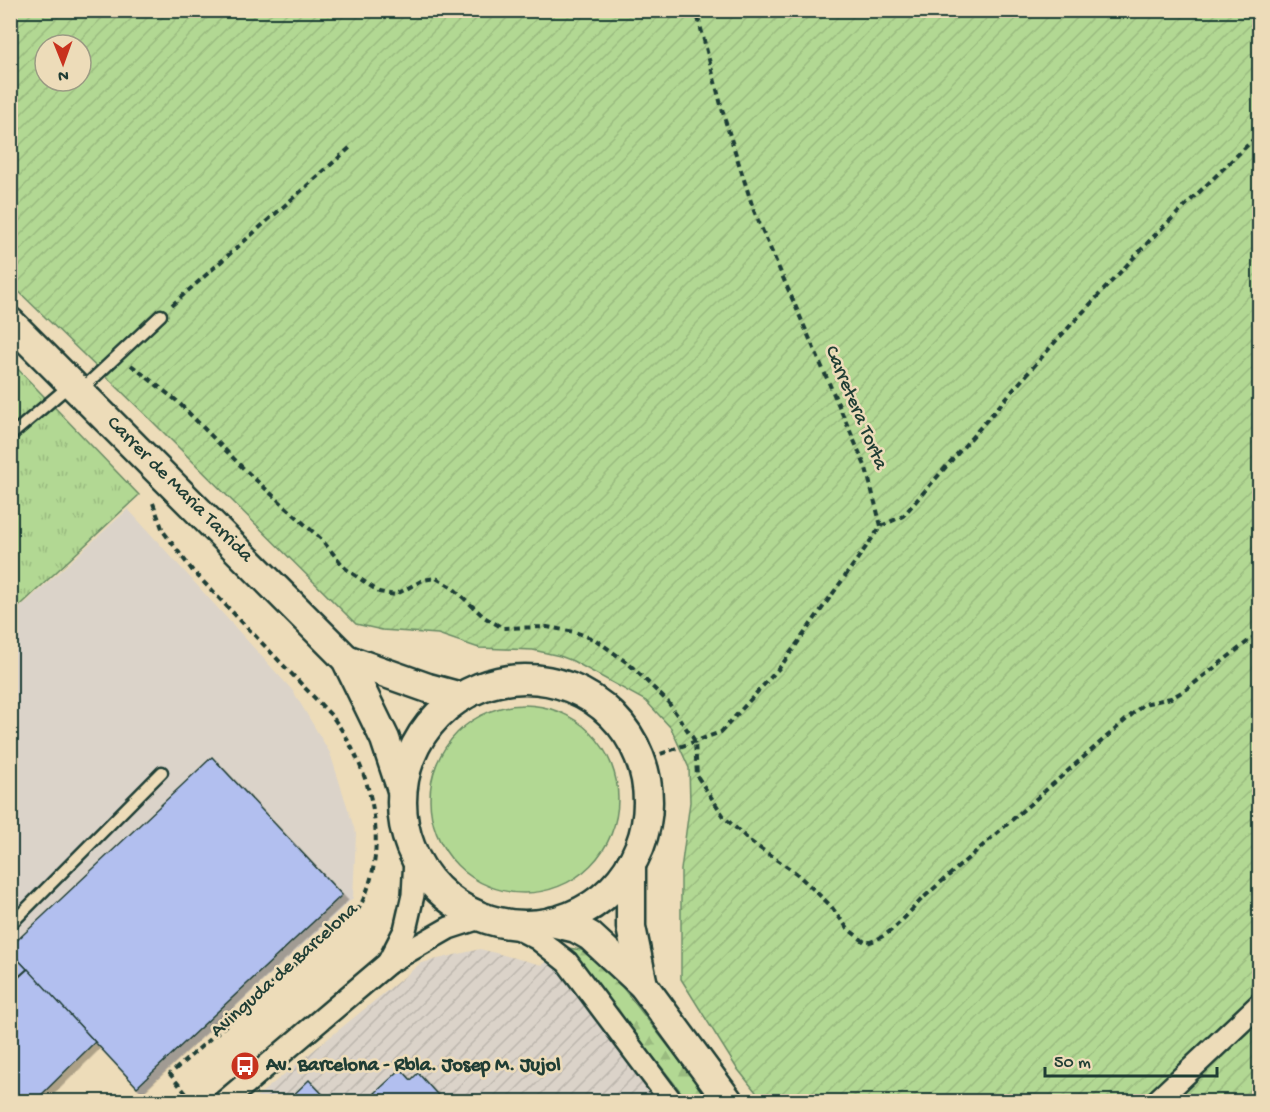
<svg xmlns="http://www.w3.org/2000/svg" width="1270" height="1112" font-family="'Gochi Hand',sans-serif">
	<defs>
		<pattern id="industrial-furrows" width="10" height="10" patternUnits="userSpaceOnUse" patternTransform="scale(1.5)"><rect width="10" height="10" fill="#dbd3c9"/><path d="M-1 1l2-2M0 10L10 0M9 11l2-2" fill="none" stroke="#bcb6ad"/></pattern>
		<pattern id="forest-firs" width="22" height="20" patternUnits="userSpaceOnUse" patternTransform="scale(1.5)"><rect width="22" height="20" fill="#b2d893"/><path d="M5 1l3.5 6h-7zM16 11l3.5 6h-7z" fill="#99ba7f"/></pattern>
		<pattern id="park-tufts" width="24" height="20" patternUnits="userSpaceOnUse" patternTransform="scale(1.5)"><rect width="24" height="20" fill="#b2d893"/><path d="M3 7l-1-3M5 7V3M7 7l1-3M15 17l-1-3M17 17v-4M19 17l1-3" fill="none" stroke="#99ba7f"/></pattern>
		<pattern id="garden-furrows" width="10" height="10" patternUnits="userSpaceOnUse" patternTransform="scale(1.5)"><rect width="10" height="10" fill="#b2d893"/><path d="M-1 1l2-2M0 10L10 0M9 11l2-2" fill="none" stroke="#99ba7f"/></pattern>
		<filter id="shadow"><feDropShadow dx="5.5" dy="5.5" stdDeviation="0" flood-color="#0004"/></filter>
	</defs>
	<rect width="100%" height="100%" fill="#eddcb9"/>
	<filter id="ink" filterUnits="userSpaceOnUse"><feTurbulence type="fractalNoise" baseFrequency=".0167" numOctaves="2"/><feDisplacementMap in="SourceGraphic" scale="12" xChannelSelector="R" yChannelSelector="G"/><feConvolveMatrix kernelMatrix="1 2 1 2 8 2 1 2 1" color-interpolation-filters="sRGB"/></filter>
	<g filter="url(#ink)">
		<path fill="#dbd3c9" d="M128,509L293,691L330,753L356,834L353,898L142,1093L11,956V616Z"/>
		<path fill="url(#industrial-furrows)" d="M568,948L688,1101L250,1102L421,963L480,949L542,965Z"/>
		<circle fill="#b2d893" stroke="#688a64" stroke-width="1.5" cx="524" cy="799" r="94"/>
		<path fill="url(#forest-firs)" stroke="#688a64" stroke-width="1.5" d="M568,948L595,952L711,1101H688Z"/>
		<path fill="url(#park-tufts)" stroke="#688a64" stroke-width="1.5" d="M11,362L139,495L11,614Z"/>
		<path fill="url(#garden-furrows)" stroke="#688a64" stroke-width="1.5" fill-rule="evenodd" d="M10,11H1259V1101H763L736,1067L681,979V870L690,802L689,768L671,728L646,701L573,661L560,656L533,650L479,648L438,634L382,630L356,624L153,422L11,284ZM45,45H81V81H45Z"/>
		<g fill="#b2bfef" stroke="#1f3d34" stroke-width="1.5" filter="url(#shadow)">
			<path d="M212,757L342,895L137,1087L10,951V947Z"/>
			<path d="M10,951L27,969L10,984Z"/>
			<path d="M28,969L95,1042L34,1102H10V985Z"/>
			<path d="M401,1069L411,1080L418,1073L444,1102H383L375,1093Z"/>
			<path d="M309,1080L330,1102H286Z"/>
		</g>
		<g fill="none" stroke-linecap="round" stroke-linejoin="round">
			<g stroke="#1f3d34" stroke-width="15">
				<g id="service">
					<path d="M81,390L161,315"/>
					<path d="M10,436L70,385"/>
					<path d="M10,925L162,772"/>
				</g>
			</g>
			<g stroke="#1f3d34" stroke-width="26">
				<g id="minor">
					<path d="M507,923L538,939L567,962L672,1102"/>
					<path d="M388,963L405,930L413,895L415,858"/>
					<path d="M224,1102L388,963L449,928L483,917"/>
					<path d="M1156,1102L1260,1004"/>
				</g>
			</g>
			<g stroke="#1f3d34" stroke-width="33">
				<g id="secondary">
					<path d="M10,322L346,659L385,739L402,790"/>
					<path d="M346,659L428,688L461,697"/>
					<circle cx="525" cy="802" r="123"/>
					<path d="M631,864V927L643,985"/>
					<path d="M551,922L576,928L590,936L643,985L729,1102"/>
				</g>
			</g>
			<g stroke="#1f3d34" stroke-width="4" stroke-dasharray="6 4.5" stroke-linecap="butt">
				<path d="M172,305L352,146"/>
				<path d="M131,365L177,401L246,471L321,539L346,569L379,592L395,595L423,580L436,578L453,588L484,617L503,628L547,627L575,632L596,640L629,664L668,702L695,741L697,776L725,818L751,842L796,873L830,905L848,929L866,943C890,938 906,915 923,898L1144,704L1171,698L1187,689L1260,632"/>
				<path d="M153,503L163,531L192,570L331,715C371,767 393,847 359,908L170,1074L193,1102"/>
				<path d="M881,526L903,516L1056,341L1153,237L1260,133"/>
				<path d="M641,761L721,732L781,666L881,526L866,468L754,211L725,120L696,10"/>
			</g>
			<use href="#service" stroke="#eddcb9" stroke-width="10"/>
			<use href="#minor" stroke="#eddcb9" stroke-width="21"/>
			<use href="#secondary" stroke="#eddcb9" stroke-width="28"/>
		</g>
	</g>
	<defs>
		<g id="bus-disc" transform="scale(1.5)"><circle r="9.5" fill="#c8321e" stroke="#eddcb9"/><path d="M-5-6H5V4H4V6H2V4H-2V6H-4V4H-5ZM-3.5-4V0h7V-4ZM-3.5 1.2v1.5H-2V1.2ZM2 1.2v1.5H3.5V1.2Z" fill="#fff"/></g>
	</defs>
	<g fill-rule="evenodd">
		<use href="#bus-disc" x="245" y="1066"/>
	</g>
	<g text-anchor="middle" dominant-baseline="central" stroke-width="5" stroke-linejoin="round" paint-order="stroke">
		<g font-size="20" fill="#1f3d34" stroke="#eddcb9">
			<text transform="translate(855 408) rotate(67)">Carretera Torta</text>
			<text transform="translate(179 490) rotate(45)">Carrer de Maria Tarrida</text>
			<text transform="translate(285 971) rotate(-42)">Avinguda de Barcelona</text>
		</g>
		<g font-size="20" font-weight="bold" fill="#1f3d34" stroke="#eddcb9" text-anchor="start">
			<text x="266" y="1066">Av. Barcelona - Rbla. Josep M. Jujol</text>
		</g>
	</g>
	<rect width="1270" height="1112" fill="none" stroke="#eddcb9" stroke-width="36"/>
	<rect x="18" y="18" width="1234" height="1076" fill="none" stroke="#1f3d34" stroke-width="2" filter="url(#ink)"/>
	<g transform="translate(63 63) rotate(179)"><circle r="28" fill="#eddcb9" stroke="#9b9c84" stroke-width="1.5"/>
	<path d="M0-4.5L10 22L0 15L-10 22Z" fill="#c8321e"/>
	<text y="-9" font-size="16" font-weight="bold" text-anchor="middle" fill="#1f3d34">N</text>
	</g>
	<path d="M1045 1067v9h172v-9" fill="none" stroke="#1f3d34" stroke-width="3"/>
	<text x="1054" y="1067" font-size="18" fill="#1f3d34" stroke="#eddcb9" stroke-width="4.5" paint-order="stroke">50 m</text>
</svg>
